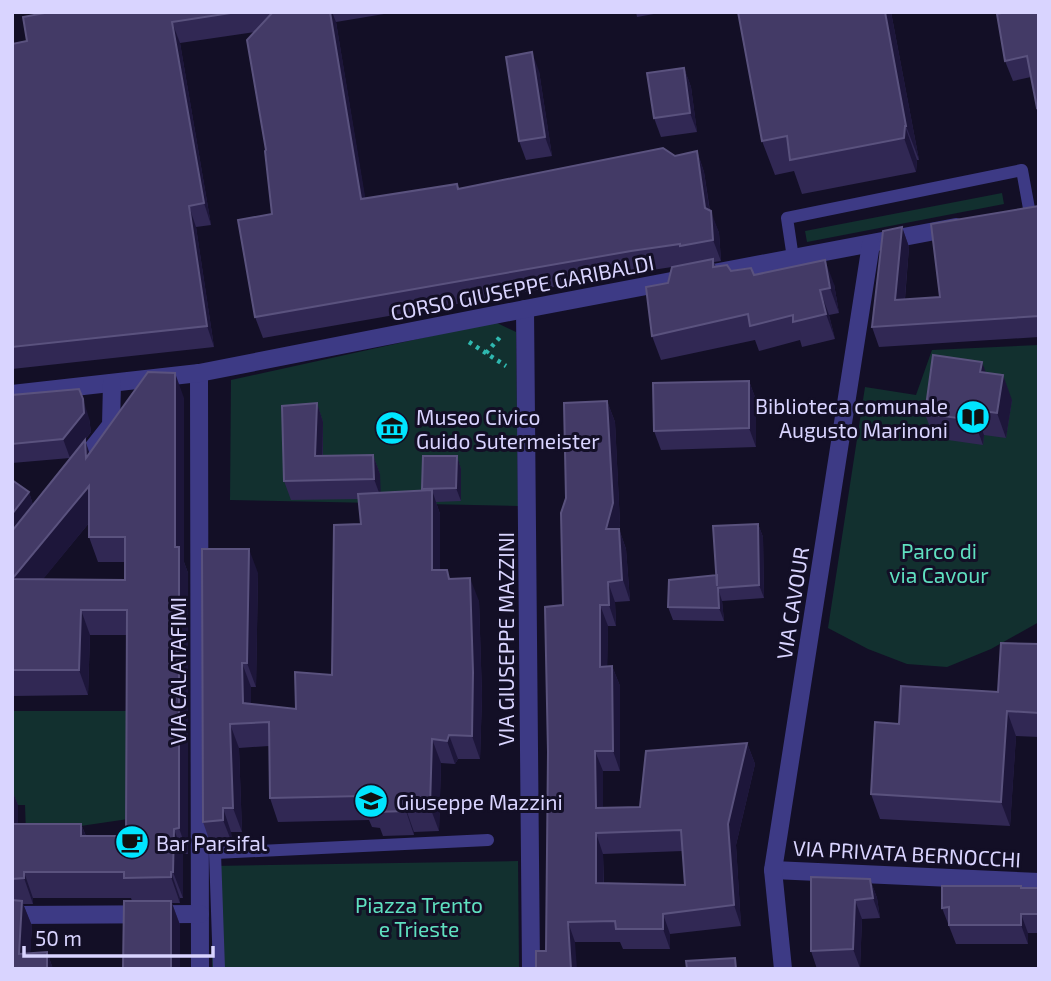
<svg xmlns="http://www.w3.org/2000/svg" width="1051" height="981" font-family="'Exo 2',sans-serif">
	<rect width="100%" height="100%" fill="#130f26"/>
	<g fill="#12302f">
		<path d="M1002,193L1004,204L807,242L805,231Z"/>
		<path d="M495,322L516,332L518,506L230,500L231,380Z"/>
		<path d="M1039,345V622L991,649L947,667L907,664L868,649L828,628L865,387L916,395L932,350Z"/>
		<path d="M12,711H136L135,818L26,834L25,805H12Z"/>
		<path d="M518,861L519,969H212L213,866Z"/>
	</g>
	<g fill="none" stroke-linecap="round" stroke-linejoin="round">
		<g stroke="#2fb8b0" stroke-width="4.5" stroke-dasharray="3.5 5" stroke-linecap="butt">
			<path d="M469,342L506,366"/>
			<path d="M486,353L501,336"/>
		</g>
		<g stroke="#3d3a85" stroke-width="12">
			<path d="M793,258L787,218L1022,170L1030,214"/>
			<path d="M219,969L215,853L488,840"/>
		</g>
		<g stroke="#3d3a85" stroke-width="18">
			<path d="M525,309L531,969"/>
			<path d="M199,373L200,969"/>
			<path d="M12,394L199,373L525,309L956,227"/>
			<path d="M75,471L111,425L112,383"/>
			<path d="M773,870L1039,882"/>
			<path d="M12,915L200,914"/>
			<path d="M783,969L773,870L871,244"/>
		</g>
	</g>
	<g fill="#312854" fill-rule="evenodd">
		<path d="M50,12H396L336,22L365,199L457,184L459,189L675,156L697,151L704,172L710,211L719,233L721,261L714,262L716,267L731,271L754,275L834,284L839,313L829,315L835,339L802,347L800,340L759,351L755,340L661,360L652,336L672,267L639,272L263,338L255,317L272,214L255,32L180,43L211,225L196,227L214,347L12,369V44L27,41Z"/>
		<path d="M636,12H665L637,17Z"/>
		<path d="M738,12H891L919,160H917L916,172L802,194L794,171L775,175L762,141Z"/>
		<path d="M1039,12V112L1031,77L1013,81L1005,61Z"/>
		<path d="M684,68L691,87L697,132L661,137L654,118Z"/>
		<path d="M539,71L552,156L526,160L519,141Z"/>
		<path d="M1039,206V337L879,347L872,327L902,227L909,247L905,299L940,297Z"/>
		<path d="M986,373L1012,400L1006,438L984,435L983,445L934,438L925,414Z"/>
		<path d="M749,381L756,400V447L661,450L654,431Z"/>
		<path d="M12,395L89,418L91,432L75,453L85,440L89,454L184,398V562L188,573V854H183V898H180V903H172L180,925V969H123L132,901L131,898H33V904H23L32,926L30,954L47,952L53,969H12V790L18,805V824H81L86,836H126V635H90L88,695L12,696V480L29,492L33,505L70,458L12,463ZM89,523V537L98,562H125V580H42Z"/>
		<path d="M607,401L615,422L620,524L619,529L626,549L630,601L615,602L616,626H608L607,666H612L620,686V771H603V808L640,807L747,743L755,764L736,845L741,926L670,934V949H623L620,942H575L546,951L563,605ZM683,851L685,885L604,884L603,854Z"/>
		<path d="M317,403L323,422V456L373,455L380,474V493L422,491V489L457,456L461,469V501L436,502L440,514V570L479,601L482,696L480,759H458L455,764L441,763L439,831L414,832V835L383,836L380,828L372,827L369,820L278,822L270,798L269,746L239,748L242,832H231L232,843L211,845L203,822L258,573L256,687H251V704L296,709L332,675L361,524L359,499L291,500L284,481Z"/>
		<path d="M758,524L763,537L764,598L722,601L724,621L673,620L668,607L717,575Z"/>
		<path d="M1039,644V737L1016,736L1010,826L880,819L871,794L899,724L998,692Z"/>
		<path d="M870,879L877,898L880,918L862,919L860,968L817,969L811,951Z"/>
		<path d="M1021,888H1039V933H1028V944H956L942,908Z"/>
	</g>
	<g fill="#1d163a">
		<path d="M330,12H332L336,22L369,220L361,199Z"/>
		<path d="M885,12H891L919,160L906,126Z"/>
		<path d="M172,22L180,43L211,225L204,203Z"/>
		<path d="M532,52L539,71L552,156L545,137Z"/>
		<path d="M684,68L691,87L697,132L690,113Z"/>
		<path d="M905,126L917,160L916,172L904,138Z"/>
		<path d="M697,151L704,172L712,228L711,211L719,233L721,261L713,240L705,208Z"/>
		<path d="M189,206L196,227L214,347L207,326Z"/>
		<path d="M902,227L909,247L903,320L895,300Z"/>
		<path d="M825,260L834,284L839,313L830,288Z"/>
		<path d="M820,290L829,315L835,339L826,314Z"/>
		<path d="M982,362L991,387L980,372Z"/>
		<path d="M175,373L184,398V562L188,573V854L179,828L175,547Z"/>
		<path d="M1003,375L1012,400L1006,438L997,413Z"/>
		<path d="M749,381L756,400V447L749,428Z"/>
		<path d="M83,399L89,418L91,432L70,458L63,439Z"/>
		<path d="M607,401L615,422L620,524L619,529L626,549L630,601L606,529Z"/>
		<path d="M317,403L323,422L322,475L315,456Z"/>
		<path d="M975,410L984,435L983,445L974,420Z"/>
		<path d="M85,440L94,466L86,458Z"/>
		<path d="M373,455L380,474L381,498L374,479Z"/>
		<path d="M457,456L461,469V501L456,488Z"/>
		<path d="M89,486L98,512L22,605L12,579Z"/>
		<path d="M432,490L440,514V594L432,570Z"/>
		<path d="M29,492L33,505L12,533V514Z"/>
		<path d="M758,524L763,537L764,598L759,585Z"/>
		<path d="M249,549L258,573L256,687L247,663Z"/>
		<path d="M470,578L479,601L482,696L480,759L472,736Z"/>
		<path d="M608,582L615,602L616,626L609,605Z"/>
		<path d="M718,588L722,601L724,621L719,608Z"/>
		<path d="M600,605L608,626L607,687L600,667Z"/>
		<path d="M81,610L90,635L88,695L79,670Z"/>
		<path d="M242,663L251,687V723L243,703Z"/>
		<path d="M612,666L620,686V771L613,751Z"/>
		<path d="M1007,711L1016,736L1010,826L1001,802Z"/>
		<path d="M230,724L239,748L242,832L233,808Z"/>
		<path d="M449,735L458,759L455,764L447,741Z"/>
		<path d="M432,739L441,763L439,831L430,807Z"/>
		<path d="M747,743L755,764L736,845L741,926L734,905L728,824Z"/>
		<path d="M595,751L603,771V829L596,808Z"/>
		<path d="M12,790L18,805V849L12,834Z"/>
		<path d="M223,808L231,832L232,843L223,820Z"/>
		<path d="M406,809L414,832V835L406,811Z"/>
		<path d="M81,824L91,849L81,836Z"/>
		<path d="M174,829L183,854V898L173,872Z"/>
		<path d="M596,833L603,854L604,904L596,883Z"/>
		<path d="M24,872L33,898V904L24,878Z"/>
		<path d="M171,872L180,898V903L171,877Z"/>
		<path d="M870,879L877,898L880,918L873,898Z"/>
		<path d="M855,900L862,919L860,968L853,949Z"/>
		<path d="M22,901L32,926L29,969L19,954Z"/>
		<path d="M171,901L180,925V969H171Z"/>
		<path d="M663,914L670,934V949L663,929Z"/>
		<path d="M1021,914L1028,933V944L1021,925Z"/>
		<path d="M568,922L575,942L577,969H571Z"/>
		<path d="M47,952L53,969H47Z"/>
	</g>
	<g fill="#433a66" stroke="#5a527e" stroke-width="2" fill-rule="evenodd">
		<path d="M50,12H237L172,22L204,203L189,206L207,326L12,347V44L27,41L23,17Z"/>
		<path d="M273,12H330L361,199L457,184L458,189L663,148L675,156L697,151L705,208L711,211L713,240L680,246V244L631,251L255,317L238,220L272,214L265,151L266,150L247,40Z"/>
		<path d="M738,12H885L906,126H905L904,138L790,160L787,136L762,141Z"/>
		<path d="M1006,12H1039V107L1037,108L1027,56L1005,61L997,14Z"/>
		<path d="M532,52L545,137L519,141L506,57Z"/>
		<path d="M684,68L690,113L654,118L647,73Z"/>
		<path d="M1039,206V316L872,327L883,231L902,227L895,300L940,297L931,224Z"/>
		<path d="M713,259V267L727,265L731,271L751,268L754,275L825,260L830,288L820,290L826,314L793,322V315L750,326L748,314L652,336L646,287L668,283L672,267Z"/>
		<path d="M933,355L982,362L980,372L1003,375L997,413L975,410L974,420L925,414Z"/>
		<path d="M148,372L175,373V547H179V828L174,829L173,872H171V877L124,878V872H24V878L12,879V824H81V836H126L127,610H81L79,670H12V531L85,440L86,458ZM89,486V537H125V580L12,579Z"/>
		<path d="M749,381V428L654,431L653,383Z"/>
		<path d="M79,389L83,399L84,413L63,439L12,444V395Z"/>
		<path d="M607,401L613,503L606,529H619L622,580L608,582L609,605H600V667L612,666L613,751H595L596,808L640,807L646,751L747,743L728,824L734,905L663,914V929H616L615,921L568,922L571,969H536V951H546L548,752L545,607L563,605L561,513L566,498L564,403ZM681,830L685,885L596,883V833Z"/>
		<path d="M317,403L315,456L373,455L374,479L284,481L282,406Z"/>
		<path d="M423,456H457L456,488L422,489Z"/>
		<path d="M12,480L29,492L12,514Z"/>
		<path d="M432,490V570H447L449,579L470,578L473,672L472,736L449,735L447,741L432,739L430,807L406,809V811L375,812L374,804H363V796L270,798L269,722L230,724L233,808H223V820L203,822L202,549H249L247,663H242L243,703L296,709L295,672L332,675L334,525L361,524L358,494Z"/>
		<path d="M758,524L759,585L718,588L719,608L668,607L669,580L717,575V586L713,526Z"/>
		<path d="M1001,643L1039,644V713L1007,711L1001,802L871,794L875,722L899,724L901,686L998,692Z"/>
		<path d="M811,877L870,879L873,898L855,900L853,949L811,951Z"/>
		<path d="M942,886H1021V888H1039V914H1021V925H949V907L942,908Z"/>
		<path d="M12,900L22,901L19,954L47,952V969H12Z"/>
		<path d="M124,901H171V969H123Z"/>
		<path d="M735,958L736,969H687L686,961Z"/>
	</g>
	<defs>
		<g id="library-disc" transform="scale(1.75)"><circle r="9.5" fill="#00e5ff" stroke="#130f26"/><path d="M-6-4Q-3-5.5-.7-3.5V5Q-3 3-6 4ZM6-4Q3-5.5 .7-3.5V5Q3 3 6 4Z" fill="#111"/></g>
		<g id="museum-disc" transform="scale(1.75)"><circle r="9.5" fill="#00e5ff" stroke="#130f26"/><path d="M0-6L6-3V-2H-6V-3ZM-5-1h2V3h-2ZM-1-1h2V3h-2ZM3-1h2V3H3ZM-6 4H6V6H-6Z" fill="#111"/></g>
		<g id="school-disc" transform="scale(1.75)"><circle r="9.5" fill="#00e5ff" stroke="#130f26"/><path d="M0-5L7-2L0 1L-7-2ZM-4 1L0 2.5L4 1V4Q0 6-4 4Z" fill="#111"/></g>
		<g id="cafe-disc" transform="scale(1.75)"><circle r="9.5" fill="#00e5ff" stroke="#130f26"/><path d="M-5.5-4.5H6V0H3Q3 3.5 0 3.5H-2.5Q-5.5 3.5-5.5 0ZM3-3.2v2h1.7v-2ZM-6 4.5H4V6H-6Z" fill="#111"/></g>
	</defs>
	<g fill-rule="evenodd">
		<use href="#library-disc" x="973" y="417"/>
		<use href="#museum-disc" x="392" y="428"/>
		<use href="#school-disc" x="371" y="801"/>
		<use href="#cafe-disc" x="132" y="842"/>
	</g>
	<g text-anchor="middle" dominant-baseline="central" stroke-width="6" stroke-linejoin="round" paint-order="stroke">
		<g font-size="21" fill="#d9d4ff" stroke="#130f26">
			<text transform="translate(522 287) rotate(-11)">CORSO GIUSEPPE GARIBALDI</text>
			<text transform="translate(792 603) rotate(-81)">VIA CAVOUR</text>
			<text transform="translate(505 639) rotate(-90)">VIA GIUSEPPE MAZZINI</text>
			<text transform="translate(177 671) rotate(-90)">VIA CALATAFIMI</text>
			<text transform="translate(907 853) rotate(3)">VIA PRIVATA BERNOCCHI</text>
		</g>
		<g font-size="21" fill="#d9d4ff" stroke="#130f26" text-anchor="start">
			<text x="948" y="405" text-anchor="end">Biblioteca comunale<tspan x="948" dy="24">Augusto Marinoni</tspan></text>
			<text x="416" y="416">Museo Civico<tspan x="416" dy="24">Guido Sutermeister</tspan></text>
			<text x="396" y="801">Giuseppe Mazzini</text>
			<text x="156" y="842">Bar Parsifal</text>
		</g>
		<g font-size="21" fill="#5fe0c0" stroke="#130f26">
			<text x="939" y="550">Parco di<tspan x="939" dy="24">via Cavour</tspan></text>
			<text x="419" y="904">Piazza Trento<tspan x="419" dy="24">e Trieste</tspan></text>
		</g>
	</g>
	<rect width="1051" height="981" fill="none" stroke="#d9d4ff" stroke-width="28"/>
	<path d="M24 946v10h189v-10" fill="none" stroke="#d9d4ff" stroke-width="3.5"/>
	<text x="35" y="946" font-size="21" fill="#d9d4ff" stroke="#130f26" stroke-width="5" paint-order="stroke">50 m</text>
</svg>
